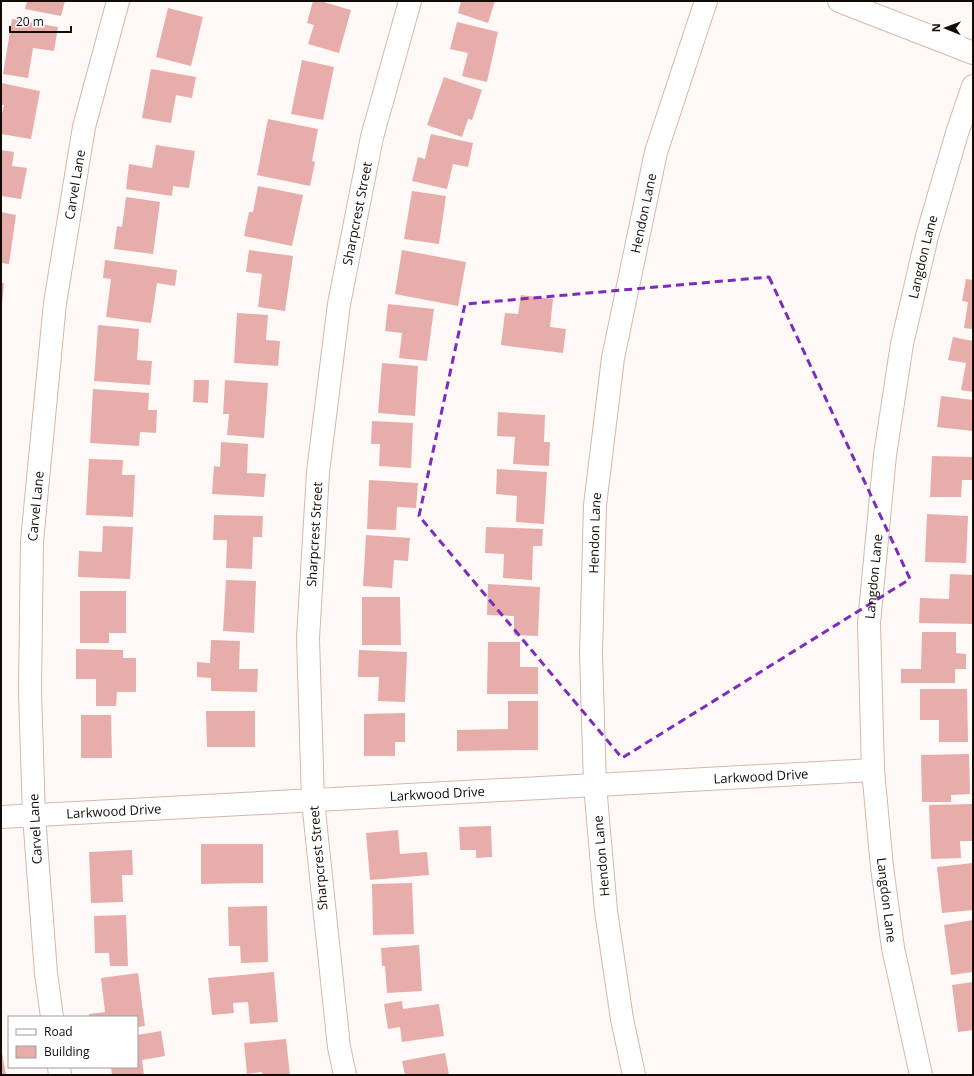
<svg xmlns="http://www.w3.org/2000/svg" width="974" height="1076" font-family="'Open Sans',sans-serif">
	<rect width="100%" height="100%" fill="#fef9f6"/>
	<g fill="#e7adaa">
		<path d="M27,1H65L61,16L25,9Z"/>
		<path d="M313,1H320L351,10L339,53L308,44L314,25L307,23Z"/>
		<path d="M461,1H495L488,23L458,13Z"/>
		<path d="M168,8L203,17L191,66L156,57Z"/>
		<path d="M12,19L58,27L54,51L33,48L28,78L3,74Z"/>
		<path d="M457,22L498,32L487,82L462,76L468,53L450,49Z"/>
		<path d="M302,60L334,67L323,120L291,114Z"/>
		<path d="M151,69L196,77L192,98L176,95L171,123L142,118Z"/>
		<path d="M444,77L482,90L472,120L468,119L462,137L427,125Z"/>
		<path d="M1,83L40,91L31,139L1,134V118L4,105H1Z"/>
		<path d="M268,119L318,129L312,161L315,162L310,186L257,175Z"/>
		<path d="M431,134L473,143L468,167L453,164L447,189L412,181L418,157L425,159Z"/>
		<path d="M156,145L195,151L189,188L173,186L172,196L126,189L129,164L152,168Z"/>
		<path d="M1,150L14,152L12,166L27,168L21,199L1,196Z"/>
		<path d="M258,186L303,195L292,246L244,236L249,212H253Z"/>
		<path d="M412,191L446,196L439,244L404,239Z"/>
		<path d="M126,197L160,202L153,254L114,249L117,226L122,227Z"/>
		<path d="M1,212L16,215L9,264L1,263Z"/>
		<path d="M249,250L293,256L285,311L258,307L262,274L246,272Z"/>
		<path d="M402,250L466,262L458,306L395,294Z"/>
		<path d="M105,260L177,270L175,286L157,283L151,323L106,317L111,279L103,278Z"/>
		<path d="M966,279L973,280V329L964,328L968,302L962,301Z"/>
		<path d="M1,283H4L2,305H1Z"/>
		<path d="M521,295L553,299L550,327L566,329L563,353L501,345L505,313L518,314Z"/>
		<path d="M388,304L434,309L427,361L399,358L402,333L385,331Z"/>
		<path d="M237,313L268,315L266,340L280,341L278,366L234,363Z"/>
		<path d="M98,325L139,329L137,360L152,361L150,385L94,381Z"/>
		<path d="M953,337L973,341V392L961,390L966,363L948,360Z"/>
		<path d="M382,363L418,366L415,416L378,413Z"/>
		<path d="M194,380H209L208,403L193,402Z"/>
		<path d="M225,380L268,383L264,438L227,435L229,414H223Z"/>
		<path d="M93,389L149,393L148,410H157L156,433L140,432L139,446L90,443Z"/>
		<path d="M941,396L973,400V431L937,427Z"/>
		<path d="M498,412L545,415L544,442H550L549,466L513,464L515,437L497,436Z"/>
		<path d="M372,421L413,423L411,468L379,466L380,444H371Z"/>
		<path d="M221,442L248,444L247,473L266,474L264,497L212,494L214,466L220,467Z"/>
		<path d="M932,456L973,457V480H962L961,497H930Z"/>
		<path d="M89,459L123,460L122,475H135L133,517L86,515Z"/>
		<path d="M497,469L547,472L544,524L516,522L517,496L496,494Z"/>
		<path d="M369,480L418,483L416,508L397,507L396,530L367,529Z"/>
		<path d="M927,514L968,516L966,563L925,562Z"/>
		<path d="M214,515L263,516L262,537H253L252,569L226,568L227,540H213Z"/>
		<path d="M103,526L133,527L130,579L78,577L79,551L102,552Z"/>
		<path d="M486,527L543,529L542,546H533L532,580L503,578L504,554L485,553Z"/>
		<path d="M366,535L410,538L408,561L394,560L392,588L363,586Z"/>
		<path d="M950,574L973,575V624L919,623L920,598L949,599Z"/>
		<path d="M226,580L256,581L254,633L223,631Z"/>
		<path d="M488,584L540,587L538,636L514,635V616L487,615Z"/>
		<path d="M80,591H126V633H109V643H80Z"/>
		<path d="M362,597H400L401,645H362Z"/>
		<path d="M922,632H956V653L966,654V669H955V683H901V669H921Z"/>
		<path d="M211,640L240,641L239,669H258L257,692L211,691V678L197,677V662L210,663Z"/>
		<path d="M488,642H520V667H538V694H487Z"/>
		<path d="M76,649L123,650V658H136V692H117L116,706H96V679H76Z"/>
		<path d="M359,650L407,652L405,702L378,701L379,677H358Z"/>
		<path d="M920,689H967L968,742H939V720H920Z"/>
		<path d="M508,701H538V750L457,751V730L508,729Z"/>
		<path d="M206,711H255V747H207Z"/>
		<path d="M405,713V742H395V756H364V714Z"/>
		<path d="M81,715H111L112,758H81Z"/>
		<path d="M969,754L970,794L951,795V802H922L921,755Z"/>
		<path d="M973,804V841H960L961,858L931,859L929,805Z"/>
		<path d="M491,826L492,857L476,858V850H460L459,827Z"/>
		<path d="M398,830L400,854L427,852L429,875L370,880L366,833Z"/>
		<path d="M201,844H263V883L201,884Z"/>
		<path d="M132,850L133,875H122L123,902L91,903L89,852Z"/>
		<path d="M973,863V910L942,913L937,867Z"/>
		<path d="M412,883L414,934L373,935L372,884Z"/>
		<path d="M267,906L268,962L241,963L240,946H229L228,907Z"/>
		<path d="M126,915L128,966H110L109,953H95L94,916Z"/>
		<path d="M973,920V972L951,975L944,925Z"/>
		<path d="M419,945L422,991L387,993L385,966H382L381,948Z"/>
		<path d="M274,972L278,1022L250,1024L248,1002L233,1003L234,1013L212,1015L208,978Z"/>
		<path d="M138,973L145,1026L137,1027V1017H89V1014L105,1012L101,978Z"/>
		<path d="M973,982V1030L958,1032L952,985Z"/>
		<path d="M402,1001L403,1009L439,1004L444,1036L402,1042L400,1027L388,1029L384,1004Z"/>
		<path d="M161,1031L165,1056L142,1060L144,1075H112L111,1067H137V1035Z"/>
		<path d="M286,1039L290,1075H262V1072L247,1074L244,1043Z"/>
		<path d="M1,1053H2L6,1075H1Z"/>
		<path d="M445,1053L449,1075H405L402,1061Z"/>
	</g>
	<g fill="none" stroke-linecap="round" stroke-linejoin="round">
		<g stroke="#d2b9aa" stroke-width="24">
			<g id="minor">
				<path d="M839,1L973,53"/>
				<path id="s1" d="M1,817L873,770"/>
				<path id="s2" d="M52,1017L46,973L34,816L30,690L32,541L55,303L84,127L118,1"/>
				<path d="M59,1067L60,1075"/>
				<path id="s3" d="M345,1075L339,1047L313,801L308,638L318,472L339,304L372,137L410,1"/>
				<path id="s4" d="M634,1075L622,1019L606,911L595,785L591,654L595,505L613,358L656,152L706,1"/>
				<path id="s5" d="M921,1075L893,948L882,867L873,770L869,623L885,455L902,344L927,236L957,133L973,86"/>
			</g>
		</g>
		<use href="#minor" stroke="#fff" stroke-width="22"/>
	</g>
	<path fill="none" stroke="#7b2cbf" stroke-width="3" stroke-dasharray="8 5" stroke-linejoin="round" d="M769,277L910,579L622,758L419,516L465,304Z"/>
	<g text-anchor="middle" dominant-baseline="central" stroke-width="4" stroke-linejoin="round" paint-order="stroke">
		<g font-size="13" fill="#130b06" stroke="#fff">
			<text stroke="none"><textPath href="#s2" startOffset="836">Carvel Lane</textPath></text>
			<text stroke="none"><textPath href="#s3" startOffset="867">Sharpcrest Street</textPath></text>
			<text stroke="none"><textPath href="#s4" startOffset="869">Hendon Lane</textPath></text>
			<text stroke="none"><textPath href="#s5" startOffset="827">Langdon Lane</textPath></text>
			<text stroke="none"><textPath href="#s2" startOffset="512">Carvel Lane</textPath></text>
			<text stroke="none"><textPath href="#s4" startOffset="545">Hendon Lane</textPath></text>
			<text stroke="none"><textPath href="#s3" startOffset="543">Sharpcrest Street</textPath></text>
			<text stroke="none"><textPath href="#s5" startOffset="503">Langdon Lane</textPath></text>
			<text stroke="none"><textPath href="#s1" startOffset="761">Larkwood Drive</textPath></text>
			<text stroke="none"><textPath href="#s1" startOffset="437">Larkwood Drive</textPath></text>
			<text stroke="none"><textPath href="#s1" startOffset="113">Larkwood Drive</textPath></text>
			<text transform="translate(35 829) rotate(-93)">Carvel Lane</text>
			<text transform="translate(601 856) rotate(-95)">Hendon Lane</text>
			<text transform="translate(318 858) rotate(-95)">Sharpcrest Street</text>
			<text transform="translate(887 900) rotate(83)">Langdon Lane</text>
		</g>
	</g>
	<rect width="974" height="1076" fill="none" stroke="#130b06" stroke-width="4"/>
	<rect x="8" y="1016" width="130" height="52" fill="#ffffff" stroke="#a19d9b"/>
	<rect x="16" y="1029" width="20" height="6" fill="#ffffff" stroke="#a19d9b"/>
	<text x="44" y="1036" font-size="12" fill="#130b06">Road</text>
	<rect x="16" y="1046" width="20" height="12" fill="#e7adaa" stroke="#a19d9b"/>
	<text x="44" y="1056" font-size="12" fill="#130b06">Building</text>
	<g transform="translate(946 28) rotate(271)" stroke="#ffffff" stroke-width="3" paint-order="stroke">
	<path d="M0-3L7 15L0 10L-7 15Z" fill="#130b06"/>
	<text y="-6" font-size="11" font-weight="bold" text-anchor="middle" fill="#130b06">N</text>
	</g>
	<path d="M10 26v6h61v-6" fill="none" stroke="#130b06" stroke-width="2"/>
	<text x="16" y="26" font-size="12" fill="#130b06" stroke="#ffffff" stroke-width="3" paint-order="stroke">20 m</text>
</svg>
